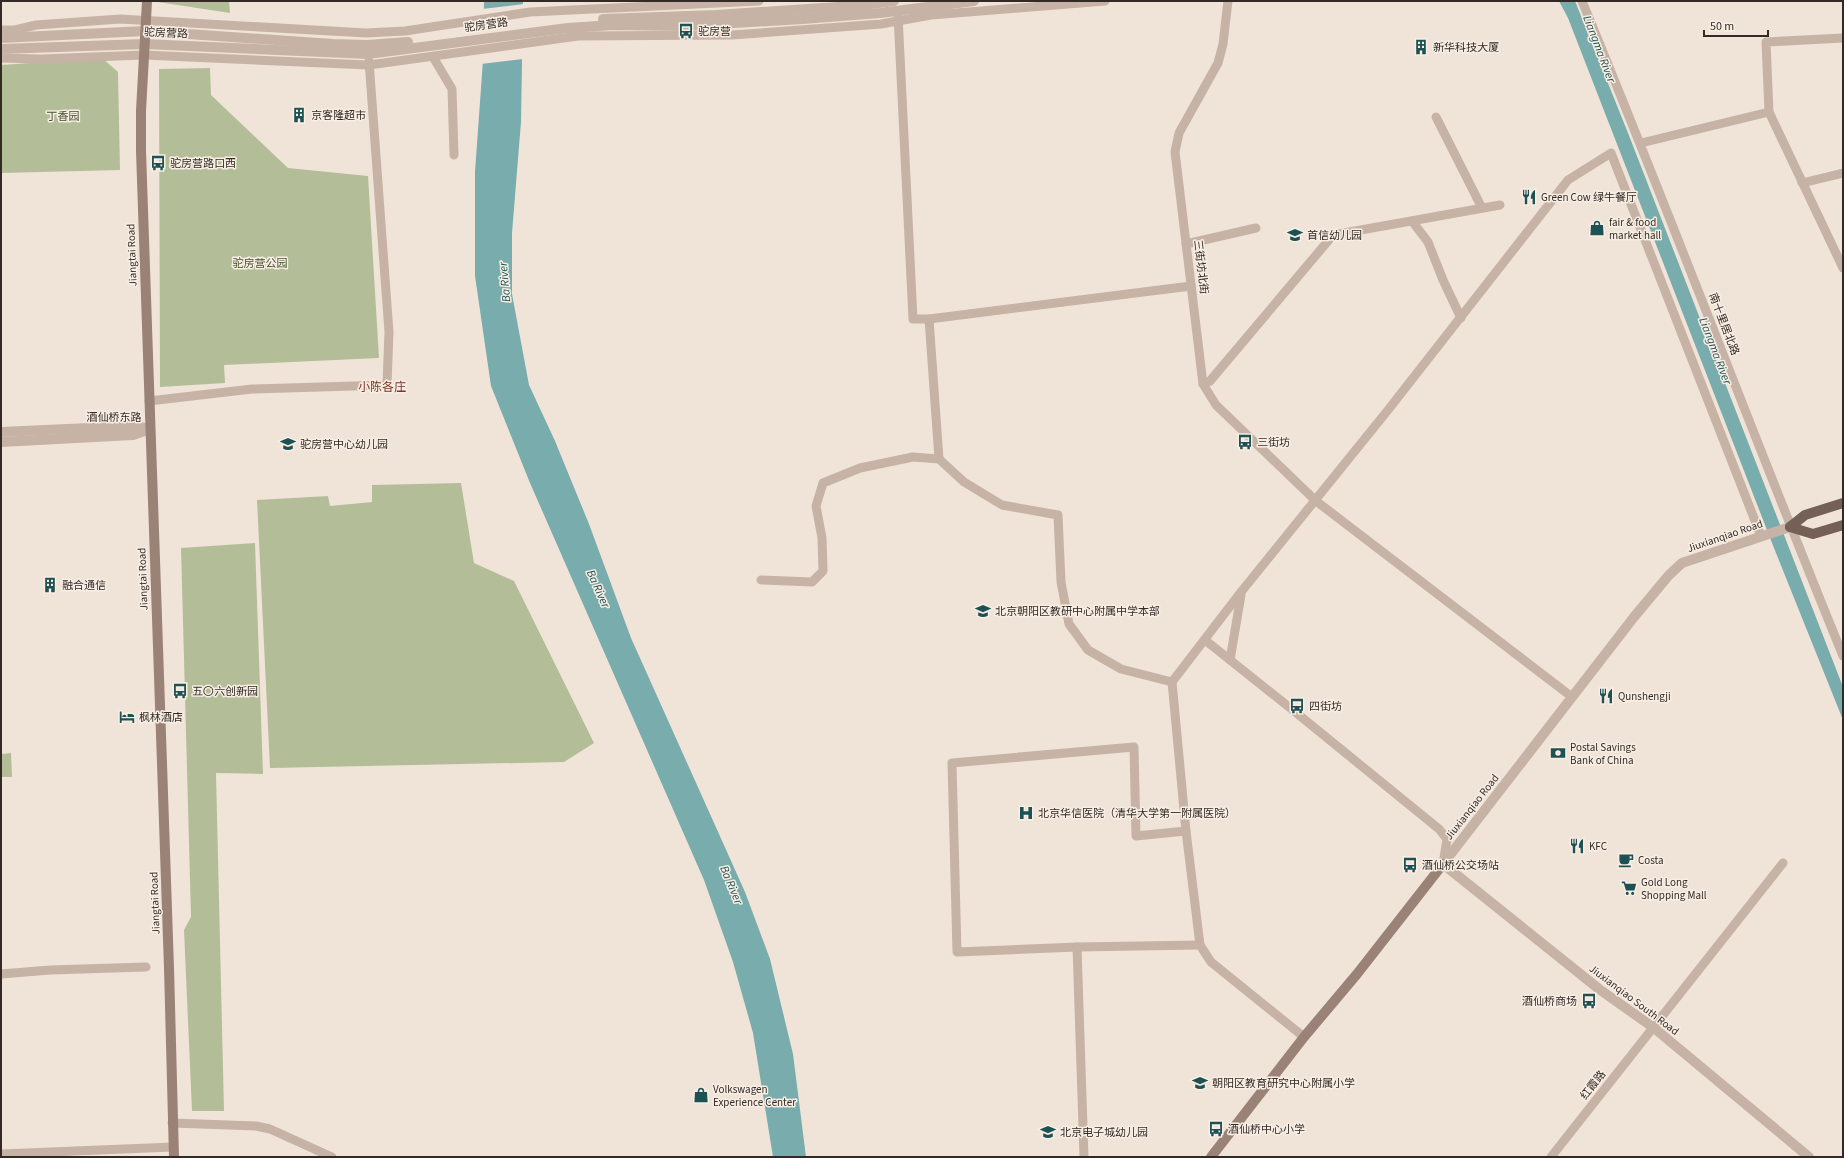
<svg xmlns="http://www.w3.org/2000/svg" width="1844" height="1158" font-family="'Source Sans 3','Noto Sans SC',sans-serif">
	<rect width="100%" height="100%" fill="#f0e4d8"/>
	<g fill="#b3be99">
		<path d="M158,1H229L230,13L158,2Z"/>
		<path d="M102,58L118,72L120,170L1,173V65Z"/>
		<path d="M210,68L211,95L288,168L368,176L379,358L224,365L225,383L160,387L159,69Z"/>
		<path d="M461,483L474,563L514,581L594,743L564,762L270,768L257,500L328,496L330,506L372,502V485Z"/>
		<path d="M255,543L263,774L216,773L224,1111H192L184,930L191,917L181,548Z"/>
		<path d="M11,753L12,777H1V754Z"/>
	</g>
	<g fill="#79acac">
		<path d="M484,1H523L521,122L512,233V294L529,385L555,441L589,524L631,638L745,892L770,959L793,1054L806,1157H773L753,1033L733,962L704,880L530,483L491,386L475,276V172L483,60Z"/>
		<path d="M1559,1H1575L1628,133L1843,687V720L1774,548L1568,18Z"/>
	</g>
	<path fill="#f0e4d8" d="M524,4L523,59L481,64L482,9Z"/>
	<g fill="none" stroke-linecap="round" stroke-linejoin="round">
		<g stroke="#c7b3a5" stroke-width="9">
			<path d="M1228,1L1223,44L1218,63L1179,133L1175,152L1203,384L1216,405L1316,501L1572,697"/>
			<path d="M1582,1C1672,218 1754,438 1843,656"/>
			<path d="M898,15L913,319H929L1191,286"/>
			<path d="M1,30H15L36,25L120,19L366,33L405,31L530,12L759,1"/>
			<path d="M1843,38L1766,42L1769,112L1843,268"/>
			<path d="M433,57L452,89L454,155"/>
			<path d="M1,58L41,59L144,55L369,65L578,36L732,35L881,24L931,15L1105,1"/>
			<path d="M1436,117L1482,208"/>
			<path d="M1641,143L1769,112"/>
			<path d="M1802,183L1843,173"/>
			<path d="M1412,221L1428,242L1443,280L1461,318"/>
			<path d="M1186,244L1256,228"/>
			<path d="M929,319L939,459"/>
			<path d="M1203,384L1210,381L1333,235L1500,205"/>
			<path d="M149,401L252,389L387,385L389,332L369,61"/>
			<path d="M761,580L812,582L823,571L822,538L816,506L823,483L860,468L913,457L939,459L964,482L1002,505L1058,515L1061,582L1069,624L1088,650L1121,669L1172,682"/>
			<path d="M1205,640L1294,711L1439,829L1447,839L1443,864"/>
			<path d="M1230,660L1241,595"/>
			<path d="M1186,831L1136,836L1134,747L952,763L957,952L1077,947L1200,945"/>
			<path d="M1077,947L1084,1157"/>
			<path d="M1,974L50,970L146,967"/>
			<path d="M1304,1037L1211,962L1200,945L1186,831L1172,682L1241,592L1388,410L1568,180L1611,153L1761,536"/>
			<path d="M172,1123L256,1126L270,1129L332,1157"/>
			<path d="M1,1154L173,1147"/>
			<path d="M1551,1157L1783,863"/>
		</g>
		<g stroke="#c7b3a5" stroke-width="10">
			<path d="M603,19L716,15L854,6L894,1"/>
			<path d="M1,38L145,31L333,44L367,45L408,42"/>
			<path d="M1,49L144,44L368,54L568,28L613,25L682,26L803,19L880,13L974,1"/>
			<path d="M1,432L134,426L150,429"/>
			<path d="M1,442L133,435L150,429"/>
			<path d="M1790,527L1682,563L1669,575L1634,617L1443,864L1599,989L1654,1028L1809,1157"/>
		</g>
		<g stroke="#9a8277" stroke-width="10">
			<path d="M147,1L141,111V151L169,968L174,1157"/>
			<path d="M1211,1157L1304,1037L1357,974L1443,864"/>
		</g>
		<g stroke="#756058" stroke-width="10">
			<path d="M1790,527L1805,515L1843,503"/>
			<path d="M1790,527L1813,534L1843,525"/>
		</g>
	</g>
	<defs>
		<g id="bus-bare" transform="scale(1.2)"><path d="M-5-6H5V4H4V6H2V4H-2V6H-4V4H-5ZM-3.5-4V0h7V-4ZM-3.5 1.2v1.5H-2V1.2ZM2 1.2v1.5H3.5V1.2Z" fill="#1e5153" stroke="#f8eee4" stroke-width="2.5" paint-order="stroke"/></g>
		<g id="building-bare" transform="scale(1.2)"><path d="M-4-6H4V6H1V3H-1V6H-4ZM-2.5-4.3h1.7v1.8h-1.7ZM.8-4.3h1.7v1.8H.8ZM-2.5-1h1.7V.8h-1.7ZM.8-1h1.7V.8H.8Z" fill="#1e5153" stroke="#f8eee4" stroke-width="2.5" paint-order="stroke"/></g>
		<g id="restaurant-bare" transform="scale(1.2)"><path d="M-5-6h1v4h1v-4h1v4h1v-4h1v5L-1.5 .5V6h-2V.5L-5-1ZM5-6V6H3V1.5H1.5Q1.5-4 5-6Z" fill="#1e5153" stroke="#f8eee4" stroke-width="2.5" paint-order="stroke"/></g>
		<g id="shop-bare" transform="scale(1.2)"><path d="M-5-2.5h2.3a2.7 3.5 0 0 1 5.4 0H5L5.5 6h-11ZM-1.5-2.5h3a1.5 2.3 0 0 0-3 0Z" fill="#1e5153" stroke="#f8eee4" stroke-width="2.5" paint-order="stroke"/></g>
		<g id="school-bare" transform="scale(1.2)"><path d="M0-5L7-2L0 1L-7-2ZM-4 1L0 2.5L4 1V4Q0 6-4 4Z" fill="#1e5153" stroke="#f8eee4" stroke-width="2.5" paint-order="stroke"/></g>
		<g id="hotel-bare" transform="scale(1.2)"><path d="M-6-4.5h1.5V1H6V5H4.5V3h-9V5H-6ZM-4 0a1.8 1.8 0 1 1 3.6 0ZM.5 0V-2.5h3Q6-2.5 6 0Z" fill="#1e5153" stroke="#f8eee4" stroke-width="2.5" paint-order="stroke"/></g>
		<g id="bank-bare" transform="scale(1.2)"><path d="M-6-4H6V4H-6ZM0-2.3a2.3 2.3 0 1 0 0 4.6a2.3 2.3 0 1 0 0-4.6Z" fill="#1e5153" stroke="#f8eee4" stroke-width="2.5" paint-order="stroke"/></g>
		<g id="hospital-bare" transform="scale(1.2)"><path d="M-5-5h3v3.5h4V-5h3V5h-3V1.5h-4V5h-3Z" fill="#1e5153" stroke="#f8eee4" stroke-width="2.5" paint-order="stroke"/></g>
		<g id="cafe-bare" transform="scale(1.2)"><path d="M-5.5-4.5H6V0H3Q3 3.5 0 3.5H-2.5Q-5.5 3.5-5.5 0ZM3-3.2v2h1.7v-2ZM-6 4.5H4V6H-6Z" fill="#1e5153" stroke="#f8eee4" stroke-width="2.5" paint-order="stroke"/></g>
		<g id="supermarket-bare" transform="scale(1.2)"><path d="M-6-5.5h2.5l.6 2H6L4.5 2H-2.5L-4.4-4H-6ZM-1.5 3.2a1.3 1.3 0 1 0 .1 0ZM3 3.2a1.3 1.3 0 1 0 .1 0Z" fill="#1e5153" stroke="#f8eee4" stroke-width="2.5" paint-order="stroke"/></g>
	</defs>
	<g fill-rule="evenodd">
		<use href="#bus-bare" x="686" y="31"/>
		<use href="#building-bare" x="1421" y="47"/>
		<use href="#building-bare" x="299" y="115"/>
		<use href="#bus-bare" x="158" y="163"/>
		<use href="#restaurant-bare" x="1529" y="197"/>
		<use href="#shop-bare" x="1597" y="228"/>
		<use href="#school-bare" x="1295" y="235"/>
		<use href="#bus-bare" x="1245" y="442"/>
		<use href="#school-bare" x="288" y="444"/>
		<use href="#building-bare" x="50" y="585"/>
		<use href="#school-bare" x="983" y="611"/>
		<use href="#bus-bare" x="180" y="691"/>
		<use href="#restaurant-bare" x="1606" y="696"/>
		<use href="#bus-bare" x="1297" y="706"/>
		<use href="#hotel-bare" x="127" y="717"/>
		<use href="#bank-bare" x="1558" y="753"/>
		<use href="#hospital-bare" x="1026" y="813"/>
		<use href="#restaurant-bare" x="1577" y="846"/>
		<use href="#cafe-bare" x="1626" y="860"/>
		<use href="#bus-bare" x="1410" y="865"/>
		<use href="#supermarket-bare" x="1629" y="888"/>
		<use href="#bus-bare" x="1589" y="1001"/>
		<use href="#school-bare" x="1200" y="1083"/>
		<use href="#shop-bare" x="701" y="1095"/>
		<use href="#bus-bare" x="1216" y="1129"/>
		<use href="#school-bare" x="1048" y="1132"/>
	</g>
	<g text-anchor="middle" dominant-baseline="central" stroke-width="3" stroke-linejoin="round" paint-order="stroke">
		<g font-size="11" fill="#332a26" stroke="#f8eee4">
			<text transform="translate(486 25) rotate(-8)">驼房营路</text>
			<text transform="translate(166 33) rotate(3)">驼房营路</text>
			<text transform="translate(132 255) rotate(-92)">Jiangtai Road</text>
			<text transform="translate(1201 267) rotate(83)">三街坊北街</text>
			<text transform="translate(1724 324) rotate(69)">南十里居北路</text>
			<text x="114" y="417">酒仙桥东路</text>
			<text transform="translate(1725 536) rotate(-19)">Jiuxianqiao Road</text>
			<text transform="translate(143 579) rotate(-92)">Jiangtai Road</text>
			<text transform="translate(1472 807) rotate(-52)">Jiuxianqiao Road</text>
			<text transform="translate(155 903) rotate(-92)">Jiangtai Road</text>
			<text transform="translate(1634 1000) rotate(37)">Jiuxianqiao South Road</text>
			<text transform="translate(1593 1085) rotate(-52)">红霞路</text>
		</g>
		<g font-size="11" fill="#332a26" stroke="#f8eee4" text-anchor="start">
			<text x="698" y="31">驼房营</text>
			<text x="1433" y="47">新华科技大厦</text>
			<text x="311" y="115">京客隆超市</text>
			<text x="170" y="163">驼房营路口西</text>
			<text x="1541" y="197">Green Cow 绿牛餐厅</text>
			<text x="1609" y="222">fair &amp; food<tspan x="1609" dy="13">market hall</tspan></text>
			<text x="1307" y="235">首信幼儿园</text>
			<text x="1257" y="442">三街坊</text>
			<text x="300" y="444">驼房营中心幼儿园</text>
			<text x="62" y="585">融合通信</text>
			<text x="995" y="611">北京朝阳区教研中心附属中学本部</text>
			<text x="192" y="691">五〇六创新园</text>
			<text x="1618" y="696">Qunshengji</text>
			<text x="1309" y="706">四街坊</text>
			<text x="139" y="717">枫林酒店</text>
			<text x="1570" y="747">Postal Savings<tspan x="1570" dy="13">Bank of China</tspan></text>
			<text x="1038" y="813">北京华信医院（清华大学第一附属医院）</text>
			<text x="1589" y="846">KFC</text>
			<text x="1638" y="860">Costa</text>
			<text x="1422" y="865">酒仙桥公交场站</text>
			<text x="1641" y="882">Gold Long<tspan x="1641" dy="13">Shopping Mall</tspan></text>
			<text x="1577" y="1001" text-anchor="end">酒仙桥商场</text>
			<text x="1212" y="1083">朝阳区教育研究中心附属小学</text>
			<text x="713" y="1089">Volkswagen<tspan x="713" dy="13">Experience Center</tspan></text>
			<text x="1228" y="1129">酒仙桥中心小学</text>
			<text x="1060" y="1132">北京电子城幼儿园</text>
		</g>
		<g font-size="11" fill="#44502b" stroke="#f8eee4">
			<text x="63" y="116">丁香园</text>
			<text x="260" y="263">驼房营公园</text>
		</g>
		<g font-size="12" font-style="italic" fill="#1e5153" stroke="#f8eee4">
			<text transform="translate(1599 49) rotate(69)">Liangma River</text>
			<text transform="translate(505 282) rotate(-95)">Ba River</text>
			<text transform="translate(1715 351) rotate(69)">Liangma River</text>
			<text transform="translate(598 589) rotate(66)">Ba River</text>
			<text transform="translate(731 885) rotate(67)">Ba River</text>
		</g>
		<g font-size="12" fill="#7f3523" stroke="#f8eee4">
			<text x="382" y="387">小陈各庄</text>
		</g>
	</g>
	<rect width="1844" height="1158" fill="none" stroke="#332a26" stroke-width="4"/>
	<path d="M1704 30v6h64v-6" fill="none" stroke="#332a26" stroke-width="2"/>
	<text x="1710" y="30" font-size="12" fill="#332a26" stroke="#f8eee4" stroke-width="3" paint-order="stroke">50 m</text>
</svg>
